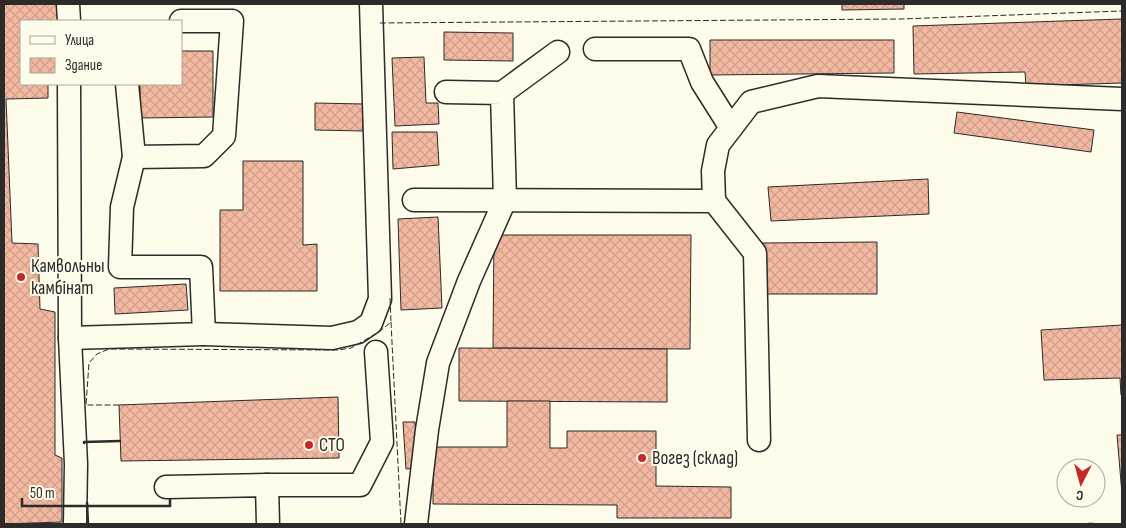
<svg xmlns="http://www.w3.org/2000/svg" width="1126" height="528" font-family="'Sofia Sans Condensed',sans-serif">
	<defs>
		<pattern id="building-cross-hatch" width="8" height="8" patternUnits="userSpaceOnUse" patternTransform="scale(1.25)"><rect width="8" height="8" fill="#f2b8a0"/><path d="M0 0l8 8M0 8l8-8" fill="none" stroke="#d09e8a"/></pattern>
	</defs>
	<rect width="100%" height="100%" fill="#fdfbea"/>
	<g fill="url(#building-cross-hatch)" stroke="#2b2b2b">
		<path d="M4,4H59V21H21V84H48V98L6,99L12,243L38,244L40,309L55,312V455L62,458V522L4,524Z"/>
		<path d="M842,4H904V9L842,10Z"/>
		<path d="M1122,19V83L1026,86L1025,72L914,74L913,26Z"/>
		<path d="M444,32L513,33V61L444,60Z"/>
		<path d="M710,40H894V73L710,75Z"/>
		<path d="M181,51H213V117L140,118V84H181Z"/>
		<path d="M424,57L426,103H438L439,124L395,126L392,58Z"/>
		<path d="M315,103L363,104V131L315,130Z"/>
		<path d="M957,112L1094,130L1091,152L954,133Z"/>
		<path d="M392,132H437L439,165L393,169Z"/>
		<path d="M243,161H303V245L317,244V291H220V210H243Z"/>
		<path d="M928,179L929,214L771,221L768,187Z"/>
		<path d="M438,217L442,308L401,310L398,219Z"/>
		<path d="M494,235H691L690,349L493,348Z"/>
		<path d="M877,242V294H763L762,243Z"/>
		<path d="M186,284L188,310L115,314L114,288Z"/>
		<path d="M1122,325V395H1121L1120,378L1044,380L1041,330Z"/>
		<path d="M459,348L667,349V402L459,401Z"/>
		<path d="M338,397L339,458L121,461L119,405Z"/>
		<path d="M507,401H550V448H567V431H656V486L731,487V518H617V505L433,504V447H507Z"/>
		<path d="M403,422H415L418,468L406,469Z"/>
		<path d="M1117,435H1122V494Z"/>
	</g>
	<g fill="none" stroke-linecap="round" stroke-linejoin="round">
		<g stroke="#2b2b2b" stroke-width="25">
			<g id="minor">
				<path d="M68,4L69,21"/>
				<path d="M595,49H689L702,82L731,128"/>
				<path d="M69,84L70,338L76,464L75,524"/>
				<path d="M502,93L558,52"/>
				<path d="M134,157L204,156L224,136L232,21H181"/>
				<path d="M414,200L714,201L755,253L759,440"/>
				<path d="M714,201L713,171L718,145L751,102L818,86L1122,99"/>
				<path d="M204,334L332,338L358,332L371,323L380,299L371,4"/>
				<path d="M70,338L204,334L201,267H120L122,207L134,157L127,84"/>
				<path d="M267,485H360L382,442L376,352"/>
				<path d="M166,487L267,485L268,524"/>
				<path d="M416,524L427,430L438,363L469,281L505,200L502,93L446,92"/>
			</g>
		</g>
		<use href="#minor" stroke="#fdfbea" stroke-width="22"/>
		<g stroke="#2b2b2b" stroke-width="1" stroke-dasharray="6 2.5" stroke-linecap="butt">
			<path d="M380,23L901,19L1122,11"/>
			<path d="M391,322L401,524"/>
			<path d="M119,405H86L89,363L97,354L109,349L338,350L351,348L379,332L391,322L390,298"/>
		</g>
		<g stroke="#2b2b2b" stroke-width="2.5">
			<path d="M84,443V442L120,441"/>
			<path d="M87,503L88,524"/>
			<path d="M1088,524H1093"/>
		</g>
	</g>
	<g fill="#c62828" stroke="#fdfbea" stroke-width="2">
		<circle cx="21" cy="277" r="5"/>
		<circle cx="309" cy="445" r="5"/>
		<circle cx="642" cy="458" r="5"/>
	</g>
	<g text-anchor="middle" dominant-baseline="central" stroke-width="4" stroke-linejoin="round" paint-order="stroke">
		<g font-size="19" fill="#2b2b2b" stroke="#fdfbea" text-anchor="start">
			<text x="31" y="266">Камвольны<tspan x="31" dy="22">камбінат</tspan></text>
			<text x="319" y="445">СТО</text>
			<text x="652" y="458">Вогез (склад)</text>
		</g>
	</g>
	<rect width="1126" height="528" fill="none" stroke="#2b2b2b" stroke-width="10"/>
	<rect x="20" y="20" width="162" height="65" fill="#fdfbea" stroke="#a9a89e"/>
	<rect x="30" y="36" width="25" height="8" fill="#fdfbea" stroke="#a9a89e"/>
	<text x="65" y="45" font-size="15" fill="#2b2b2b">Улица</text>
	<rect x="30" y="58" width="25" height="15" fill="url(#building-cross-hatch)" stroke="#a9a89e"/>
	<text x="65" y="70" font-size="15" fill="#2b2b2b">Здание</text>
	<g transform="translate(1081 483) rotate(186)"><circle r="24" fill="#fdfbea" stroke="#a9a89e"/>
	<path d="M0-4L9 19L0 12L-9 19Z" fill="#c62828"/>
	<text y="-8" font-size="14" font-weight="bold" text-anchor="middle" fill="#2b2b2b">С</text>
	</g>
	<path d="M22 498v8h148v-8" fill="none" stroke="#2b2b2b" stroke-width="2.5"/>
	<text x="30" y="498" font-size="15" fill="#2b2b2b" stroke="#fdfbea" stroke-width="4" paint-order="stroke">50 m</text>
</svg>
